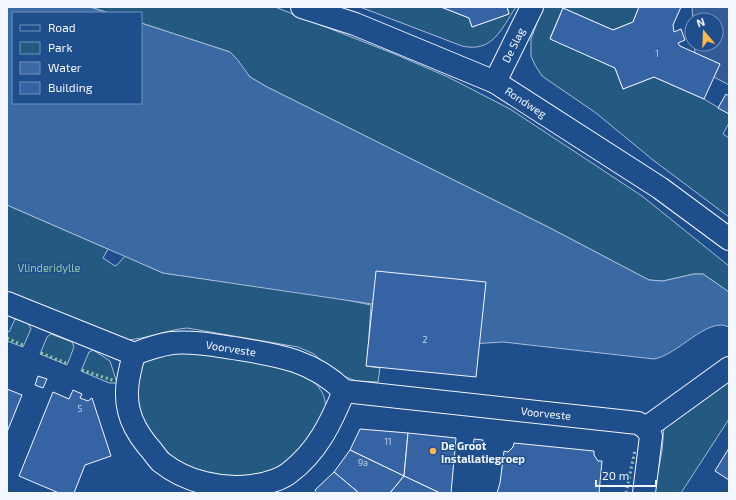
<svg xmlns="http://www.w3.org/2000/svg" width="736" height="500" font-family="'Exo 2',sans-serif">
	<rect width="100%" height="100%" fill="#1f4e8c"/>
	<g fill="#245a82" stroke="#a8bbd7">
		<path d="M90,7H275L397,55L448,77L510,109L642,196L729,266V292L703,274H694L663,281L649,280L550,228L267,87L250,77L230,52L141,23V13H109Z"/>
		<path d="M360,7H441L469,18L472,27L509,14L507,7H516C501,29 493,53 462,46Z"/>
		<path d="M543,7H639L633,22L613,30L563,8L550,38L615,68L623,89L654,77L704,99L729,114V123L723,134L729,138V217L653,160L596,113L542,76L535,65L531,56V39Z"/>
		<path d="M7,205L108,249L103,258L115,266L117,265L125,256L163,273L327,296L371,305L367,366L380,368L378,382L356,381L334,372L314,354L298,347L187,328C166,330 147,339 126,340L7,292Z"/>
		<path d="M15,319L28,323L31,329L23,347L7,341V331L9,332Z"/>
		<path d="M51,334L72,342L74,347L67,365L40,354L47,337Z"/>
		<path d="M93,350L110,361L117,383H109L81,371L89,352Z"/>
		<path d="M181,351C208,355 235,359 262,363C271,364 284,364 292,368C305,374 323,386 325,401C328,414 317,429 309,438C304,444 299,451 293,456C256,489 188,482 158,443C148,430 136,412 135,395C135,385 139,374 140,365L151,359Z"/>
		<path d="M729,379V419L681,493H654L662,451L664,427Z"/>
	</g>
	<path fill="#305b95" stroke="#a8bbd7" d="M692,7H729V85L714,77L719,64L695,53L694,44H716V20H693Z"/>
	<path fill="#3b69a3" stroke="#a8bbd7" d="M7,7H90L109,13H13V103H141V23L230,52L237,59L250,77L267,87L550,228L649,280L663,281L694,274H703L729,292V327C708,316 678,355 654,359L503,342L471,344L399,308L163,273L7,205Z"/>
	<g fill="#3563a3" stroke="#f2f6ff">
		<path d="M441,7H507L509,14L472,27L469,18Z"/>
		<path d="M639,7H681L673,25L674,32L681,29L685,40L678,43L680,46L720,64L704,99L654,77L623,89L615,68L550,39L563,8L613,30L633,22Z"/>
		<path d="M726,94L729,96V114L718,108Z"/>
		<path d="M376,271L486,282L476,377L366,366Z"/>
		<path d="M38,376L47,379L43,388L35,385Z"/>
		<path d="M7,389L22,395L7,432Z"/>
		<path d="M73,390L82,394L80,398L88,401L92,398L111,456L85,465L74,493H59L19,476L53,392L69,399Z"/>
		<path d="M360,429L408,433L404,476L350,450Z"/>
		<path d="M408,433L456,438L451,493H440L404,476Z"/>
		<path d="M474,439L483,440L482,448H473Z"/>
		<path d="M514,443L594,451V455L598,461H602L599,493H497L500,483L504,451L508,452L513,447Z"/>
		<path d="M729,448V480L715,471Z"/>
		<path d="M350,450L404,476L390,493H359L334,472Z"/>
		<path d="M334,472L359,493H317L315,490Z"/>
		<path d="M404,476L440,493H390Z"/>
	</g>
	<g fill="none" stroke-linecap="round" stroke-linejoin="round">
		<g stroke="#f2f6ff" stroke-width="24">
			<g id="minor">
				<path d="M495,82L532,7"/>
				<path d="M7,303L134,354C147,349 158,345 172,343C192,341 213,345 233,348C276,355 311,359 344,391L638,423L646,428L729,368"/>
				<path d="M134,354C129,373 124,392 129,411C132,424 139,435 147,445C152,450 156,457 161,462C186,482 221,490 252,486C264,484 279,481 289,473C317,452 331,423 344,391"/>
				<path d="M644,493L651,436L646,428"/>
			</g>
		</g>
		<g stroke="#f2f6ff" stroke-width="24">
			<path id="major" d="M302,7L355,24L495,82L660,188L729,239"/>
		</g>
		<use href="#minor" stroke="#1f4e8c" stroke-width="22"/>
		<use href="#major" stroke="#1f4e8c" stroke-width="22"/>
		<g stroke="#97c8a6" stroke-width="3" stroke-dasharray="2 3" stroke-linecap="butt">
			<path d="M7,338L23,345"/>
			<path d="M41,353L66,363"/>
			<path d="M82,370L115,381"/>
			<path d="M626,493L635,450"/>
		</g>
	</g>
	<circle fill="#ffb74d" stroke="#1f4e8c" stroke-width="1.5" cx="433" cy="451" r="4"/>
	<g text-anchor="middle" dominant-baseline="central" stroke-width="3" stroke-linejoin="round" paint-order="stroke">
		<g font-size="9" fill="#c3d1e8">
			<text x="657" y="53">1</text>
			<text x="425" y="339">2</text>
			<text x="80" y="408">5</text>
			<text x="388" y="441">11</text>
			<text x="363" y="462">9a</text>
		</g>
		<g font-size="11" fill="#f2f6ff" stroke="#1f4e8c">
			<text transform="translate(513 45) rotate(-64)">De Slag</text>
			<text transform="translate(526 102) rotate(33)">Rondweg</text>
			<text transform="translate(231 348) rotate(9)">Voorveste</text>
			<text transform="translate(546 413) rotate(6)">Voorveste</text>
		</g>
		<g font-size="11" fill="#97c8a6" stroke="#1f4e8c">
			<text x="49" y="267">Vlinderidylle</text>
		</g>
		<g font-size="11" font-weight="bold" fill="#f2f6ff" stroke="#1f4e8c" text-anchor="start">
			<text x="441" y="445">De Groot<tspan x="441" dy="13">Installatiegroep</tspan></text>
		</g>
	</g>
	<rect width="736" height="500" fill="none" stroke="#f2f6ff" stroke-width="16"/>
	<rect x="12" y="12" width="130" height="92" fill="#1f4e8c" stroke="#7391ba"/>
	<rect x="20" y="25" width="20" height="6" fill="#1f4e8c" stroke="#7391ba"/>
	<text x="48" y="32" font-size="12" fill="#f2f6ff">Road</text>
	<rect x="20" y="42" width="20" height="12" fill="#245a82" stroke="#7391ba"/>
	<text x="48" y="52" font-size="12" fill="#f2f6ff">Park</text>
	<rect x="20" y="62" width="20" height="12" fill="#3b69a3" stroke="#7391ba"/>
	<text x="48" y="72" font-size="12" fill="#f2f6ff">Water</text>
	<rect x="20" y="82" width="20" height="12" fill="#3563a3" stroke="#7391ba"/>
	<text x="48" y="92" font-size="12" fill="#f2f6ff">Building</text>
	<g transform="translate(704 32) rotate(341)"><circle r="19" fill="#1f4e8c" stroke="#7391ba"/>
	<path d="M0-3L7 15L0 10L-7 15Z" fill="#ffb74d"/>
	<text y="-6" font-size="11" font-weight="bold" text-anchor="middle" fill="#f2f6ff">N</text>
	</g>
	<path d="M596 480v6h60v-6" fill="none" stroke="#f2f6ff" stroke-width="2"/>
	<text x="602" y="480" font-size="12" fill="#f2f6ff" stroke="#1f4e8c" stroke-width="3" paint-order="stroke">20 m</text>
</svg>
